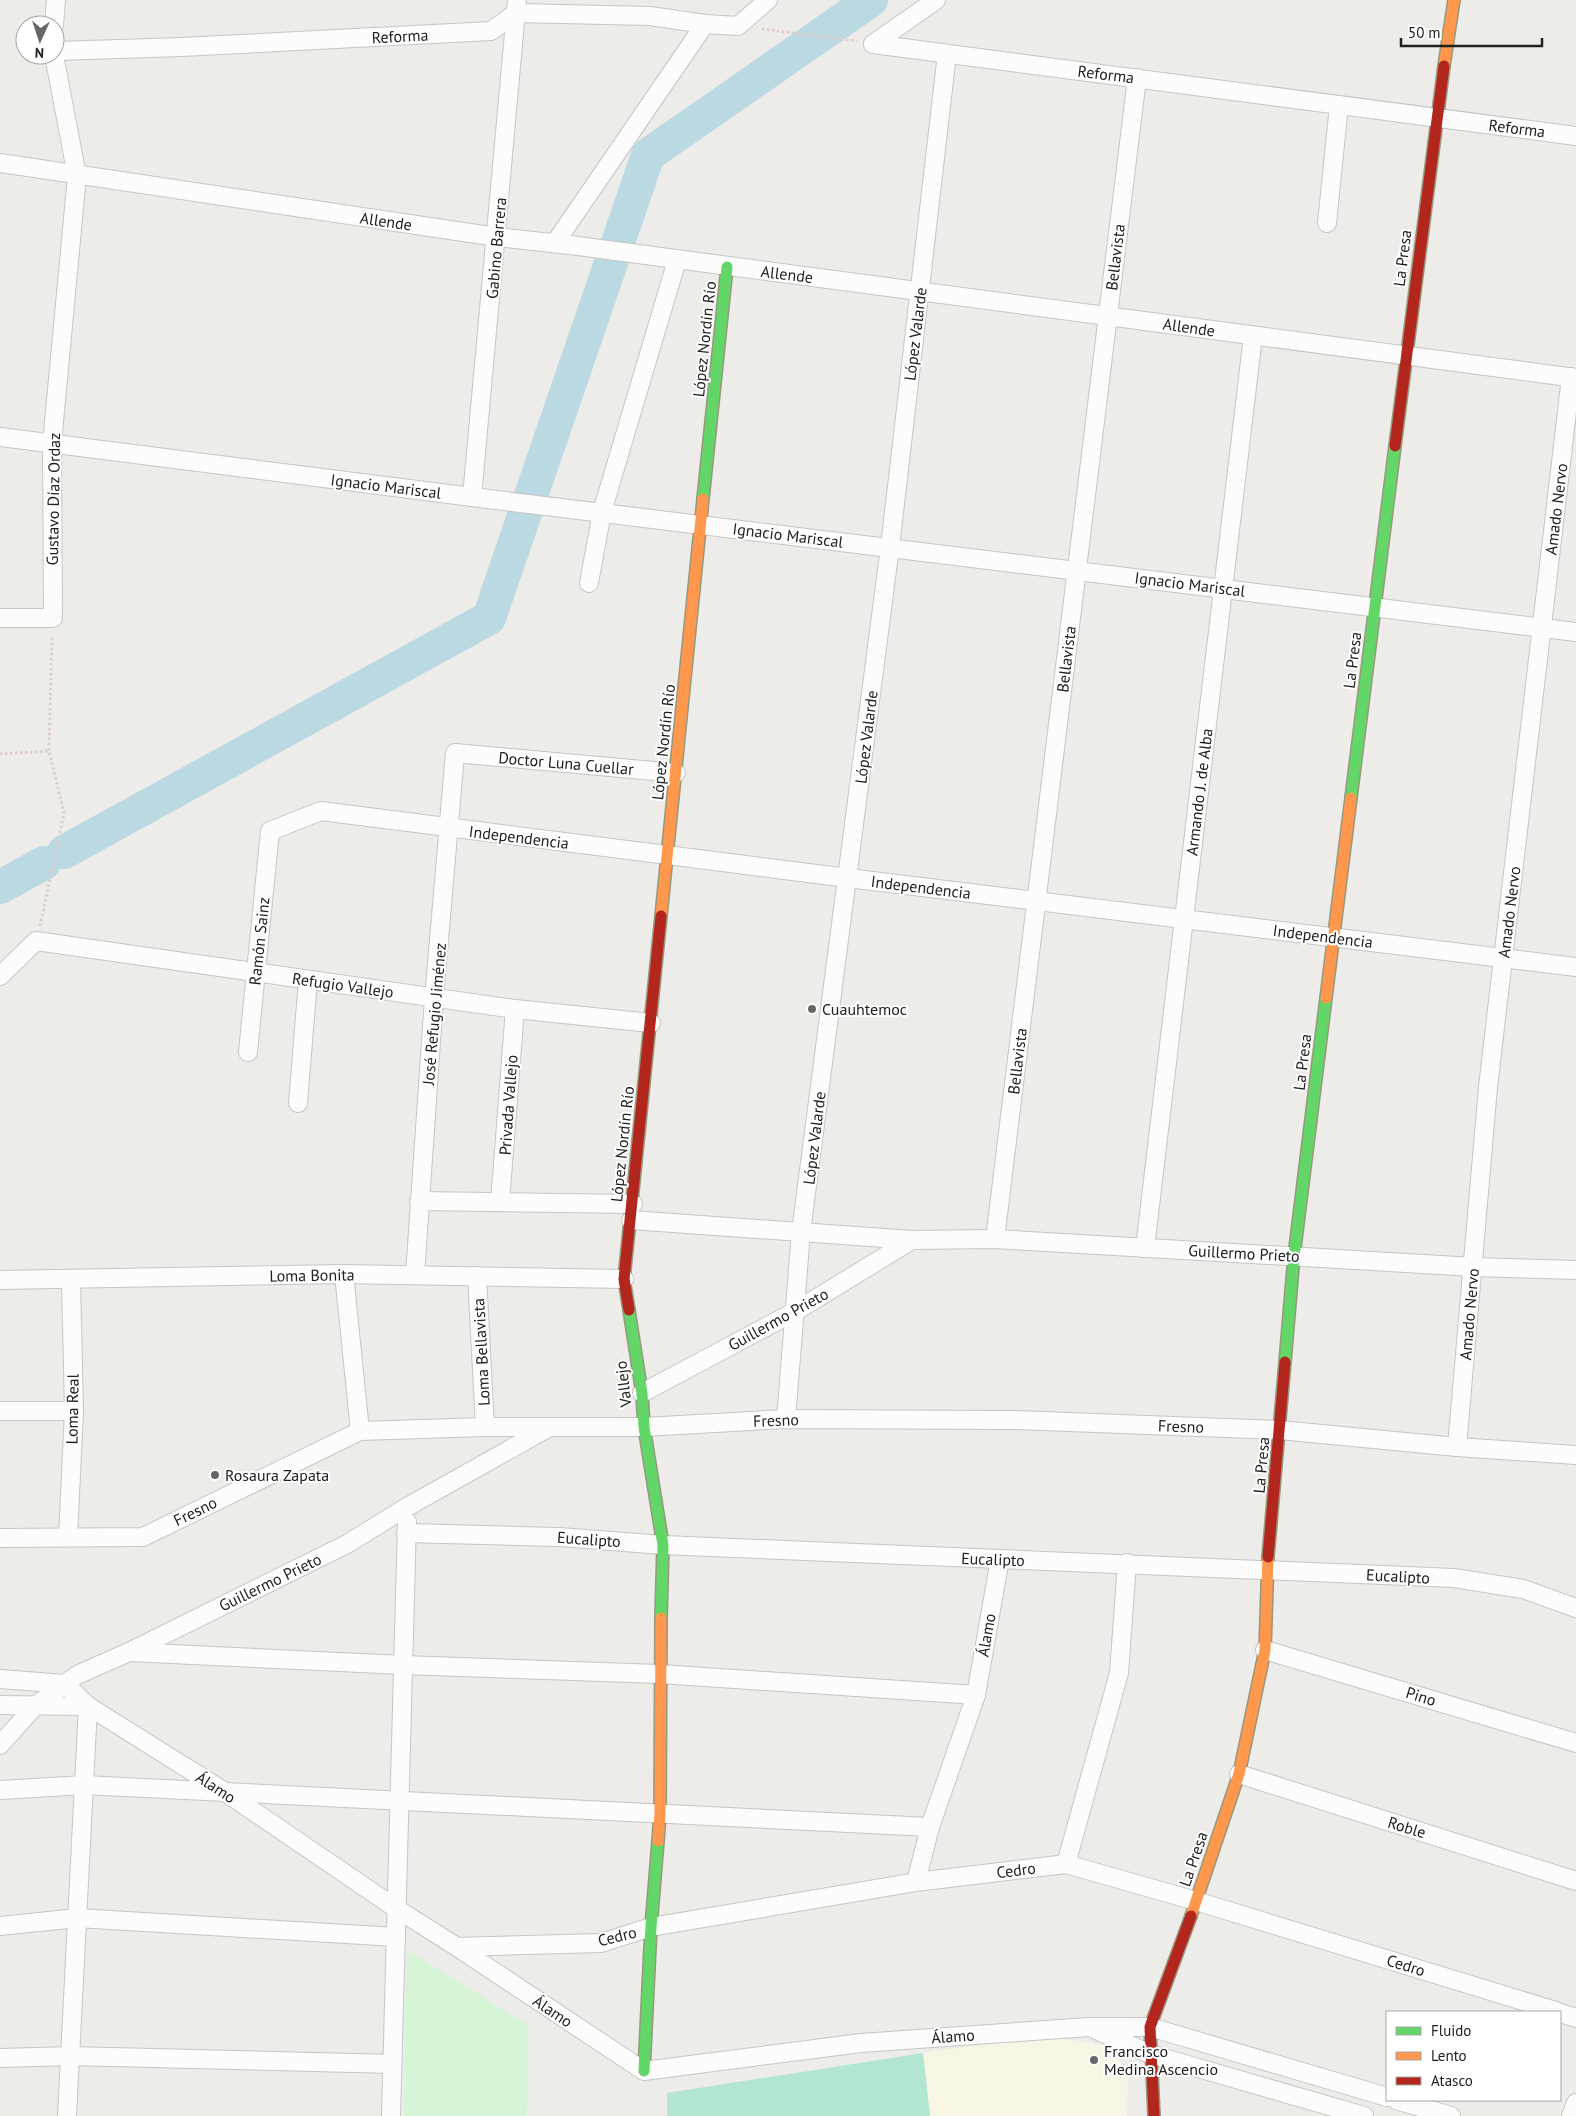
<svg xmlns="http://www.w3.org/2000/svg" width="1576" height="2116" font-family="'PT Sans',sans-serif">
	<rect width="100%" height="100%" fill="#eeece9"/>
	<path fill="#f7f6e4" d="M1044,2036L1105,2045L1128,2071L1127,2116H930L923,2053Z"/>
	<path fill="#d6f5d6" d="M407,1950L528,2025L527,2116H404Z"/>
	<path fill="#b2e6d1" d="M923,2053L930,2116H667V2093Z"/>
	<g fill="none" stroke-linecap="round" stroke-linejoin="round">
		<g stroke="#bad9e3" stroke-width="34">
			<path d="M64,852L489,618L648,155L871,0"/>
			<path d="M0,887L44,863"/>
		</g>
		<g stroke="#c7c6c5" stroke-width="20">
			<g id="street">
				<path d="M54,25L56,0"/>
				<path d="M873,44L1576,136"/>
				<path d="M873,44L936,0"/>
				<path d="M55,51L182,47L491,31L516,13L650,16L705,24L738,26L768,0"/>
				<path d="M0,163L497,237L570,245L1576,378"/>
				<path d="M1327,223L1339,105"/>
				<path d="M555,243L705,24"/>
				<path d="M0,437L488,499L1576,632"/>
				<path d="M472,497L517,0"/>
				<path d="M589,583L602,512L677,260"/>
				<path d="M0,618H53L52,443L77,176L54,55"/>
				<path d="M0,976L36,941L515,1009L651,1023"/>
				<path d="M248,1052L270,831L321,811L848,878L1576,967"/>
				<path d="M298,1103L308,980"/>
				<path d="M419,1201L633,1204"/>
				<path d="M500,1202L515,1009"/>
				<path d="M631,1220L912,1240L995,1239L1474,1267L1576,1270"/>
				<path d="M995,1239L1137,78"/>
				<path d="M1145,1248L1253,336"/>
				<path d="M344,1274L360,1431"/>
				<path d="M415,1275L434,998L455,753L676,773"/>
				<path d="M477,1276L485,1427"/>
				<path d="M0,1280L344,1274L624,1279"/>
				<path d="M642,1393L794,1312L912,1240"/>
				<path d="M0,1411H74"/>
				<path d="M786,1419L801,1232L890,547L947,54"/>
				<path d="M1457,1447L1488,1087L1571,377"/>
				<path d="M406,1533L560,1537L663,1545L1454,1578L1523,1589L1576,1608"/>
				<path d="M68,1537L74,1411L71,1280"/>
				<path d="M0,1538L143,1537L360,1431L485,1427H644L786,1419L1013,1420L1280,1430L1457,1447L1576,1455"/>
				<path d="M1265,1650L1576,1743"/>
				<path d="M129,1652L403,1665L660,1674L976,1695"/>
				<path d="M0,1679L65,1684L88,1706L225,1792L397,1909L457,1947L644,2071L861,2043L1089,2027H1150L1387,2097"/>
				<path d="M0,1705L88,1706"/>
				<path d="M0,1745L35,1706L77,1675L129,1652L347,1544L407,1507L548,1428"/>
				<path d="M1239,1774L1576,1881"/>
				<path d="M0,1790L84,1785L930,1827"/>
				<path d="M1066,1864L1119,1673L1127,1563"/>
				<path d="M916,1882L930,1827L976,1695L1000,1559"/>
				<path d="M0,1926L77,1918L396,1937"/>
				<path d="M457,1947L601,1943L651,1927L916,1882L1066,1864L1196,1901L1559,2012"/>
				<path d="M1560,2013L1576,2018"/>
				<path d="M1094,2029L1150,2054L1364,2116"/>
				<path d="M0,2058L70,2056L392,2064"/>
				<path d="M1396,2100L1451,2116"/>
				<path d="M67,2116L88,1706"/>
				<path d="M391,2116L407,1522"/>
				<path d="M1571,2116L1576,2103"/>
			</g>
		</g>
		<g stroke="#97987f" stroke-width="14">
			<g id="fast">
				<path d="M703,499L727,267"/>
				<path d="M1351,798L1395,446"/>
				<path d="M629,1310L642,1393L644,1427L663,1545L661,1618"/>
				<path d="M1285,1362L1294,1256L1326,998"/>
				<path d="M644,2071L651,1927L658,1841"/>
			</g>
		</g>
		<g stroke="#97987f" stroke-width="14">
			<g id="slow">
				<path d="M1444,66L1454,0"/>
				<path d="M661,916L703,499"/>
				<path d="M1326,998L1351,798"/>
				<path d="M658,1841L660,1814L661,1618"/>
				<path d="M1191,1916L1239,1774L1265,1650L1268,1557"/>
			</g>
		</g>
		<g stroke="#97987f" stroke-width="14">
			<g id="jam">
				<path d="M1395,446L1444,66"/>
				<path d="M629,1310L624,1279L661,916"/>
				<path d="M1268,1557L1285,1362"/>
				<path d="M1154,2116L1150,2027L1191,1916"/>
			</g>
		</g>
		<g stroke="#dccdca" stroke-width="3" stroke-dasharray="2.5 2.5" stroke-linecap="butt">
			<path d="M762,29L857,41"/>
			<path d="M0,754L49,751"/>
			<path d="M40,926L64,813L49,751L52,636"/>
		</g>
		<use href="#street" stroke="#fcfcfc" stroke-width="18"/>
		<use href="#fast" stroke="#63d668" stroke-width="11"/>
		<use href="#slow" stroke="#ff974d" stroke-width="11"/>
		<use href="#jam" stroke="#b3261e" stroke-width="11"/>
	</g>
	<g fill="#686766" stroke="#fff" stroke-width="2">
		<circle cx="812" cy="1009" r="5"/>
		<circle cx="215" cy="1475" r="5"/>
		<circle cx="1094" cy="2060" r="5"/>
	</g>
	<g text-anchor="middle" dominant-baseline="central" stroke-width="4" stroke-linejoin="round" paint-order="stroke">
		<g font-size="16" fill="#202020" stroke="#fff">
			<text transform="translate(400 36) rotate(-3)">Reforma</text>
			<text transform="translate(1106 74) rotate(7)">Reforma</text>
			<text transform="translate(1517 128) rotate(7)">Reforma</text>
			<text transform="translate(386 221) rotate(8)">Allende</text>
			<text transform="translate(496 248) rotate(-85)">Gabino Barrera</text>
			<text transform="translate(1115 257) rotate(-83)">Bellavista</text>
			<text transform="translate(1402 258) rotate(-83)">La Presa</text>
			<text transform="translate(787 274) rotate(7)">Allende</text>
			<text transform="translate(1189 327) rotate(8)">Allende</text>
			<text transform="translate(915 334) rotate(-83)">López Valarde</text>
			<text transform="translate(704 339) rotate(-84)">López Nordín Río</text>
			<text transform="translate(386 486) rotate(7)">Ignacio Mariscal</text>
			<text transform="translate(53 499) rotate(-89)">Gustavo Díaz Ordaz</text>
			<text transform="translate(1556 509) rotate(-83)">Amado Nervo</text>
			<text transform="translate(788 535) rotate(7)">Ignacio Mariscal</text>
			<text transform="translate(1190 584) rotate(7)">Ignacio Mariscal</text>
			<text transform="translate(1066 659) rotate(-83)">Bellavista</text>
			<text transform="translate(1352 660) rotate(-83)">La Presa</text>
			<text transform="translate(866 737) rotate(-83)">López Valarde</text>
			<text transform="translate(663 742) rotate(-84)">López Nordín Río</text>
			<text transform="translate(566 763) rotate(5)">Doctor Luna Cuellar</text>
			<text transform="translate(1199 792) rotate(-83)">Armando J. de Alba</text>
			<text transform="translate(519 837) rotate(7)">Independencia</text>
			<text transform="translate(921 887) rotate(7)">Independencia</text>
			<text transform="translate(1509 912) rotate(-83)">Amado Nervo</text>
			<text transform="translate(1323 936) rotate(7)">Independencia</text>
			<text transform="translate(259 941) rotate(-84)">Ramón Sainz</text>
			<text transform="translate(343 985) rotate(8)">Refugio Vallejo</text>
			<text transform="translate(434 1014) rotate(-85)">José Refugio Jiménez</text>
			<text transform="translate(1017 1061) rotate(-83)">Bellavista</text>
			<text transform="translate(1302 1062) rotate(-83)">La Presa</text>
			<text transform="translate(508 1105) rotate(-86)">Privada Vallejo</text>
			<text transform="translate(814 1138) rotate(-83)">López Valarde</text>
			<text transform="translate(622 1144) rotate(-84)">López Nordín Río</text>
			<text transform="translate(1244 1253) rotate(3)">Guillermo Prieto</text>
			<text transform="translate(312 1275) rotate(-1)">Loma Bonita</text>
			<text transform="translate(1469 1314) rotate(-85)">Amado Nervo</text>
			<text transform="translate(778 1319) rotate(-29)">Guillermo Prieto</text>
			<text transform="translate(481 1352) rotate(-93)">Loma Bellavista</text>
			<text transform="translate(623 1384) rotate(-97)">Vallejo</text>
			<text transform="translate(72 1409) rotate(-89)">Loma Real</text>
			<text transform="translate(776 1420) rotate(-2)">Fresno</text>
			<text transform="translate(1181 1426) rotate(2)">Fresno</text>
			<text transform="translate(1261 1465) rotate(-85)">La Presa</text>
			<text transform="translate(195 1511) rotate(-26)">Fresno</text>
			<text transform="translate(589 1539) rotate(4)">Eucalipto</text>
			<text transform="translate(993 1559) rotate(2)">Eucalipto</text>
			<text transform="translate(1398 1576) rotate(3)">Eucalipto</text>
			<text transform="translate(270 1582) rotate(-26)">Guillermo Prieto</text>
			<text transform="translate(986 1635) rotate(-80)">Álamo</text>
			<text transform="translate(1421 1696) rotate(17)">Pino</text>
			<text transform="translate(216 1787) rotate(33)">Álamo</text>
			<text transform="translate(1407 1827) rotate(17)">Roble</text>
			<text transform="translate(1193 1859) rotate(-71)">La Presa</text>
			<text transform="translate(1016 1870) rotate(-7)">Cedro</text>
			<text transform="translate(617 1936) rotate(-14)">Cedro</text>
			<text transform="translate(1406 1965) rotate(17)">Cedro</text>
			<text transform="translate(553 2011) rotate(34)">Álamo</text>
			<text transform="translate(953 2036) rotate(-4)">Álamo</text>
		</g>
		<g font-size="16" fill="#202020" stroke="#fff" text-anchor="start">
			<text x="822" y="1009">Cuauhtemoc</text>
			<text x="225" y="1475">Rosaura Zapata</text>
			<text x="1104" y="2051">Francisco<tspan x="1104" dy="18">Medina Ascencio</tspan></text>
		</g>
	</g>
	<rect x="1386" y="2011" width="175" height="90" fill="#ffffff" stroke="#a6a6a6"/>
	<rect x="1396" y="2027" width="25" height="8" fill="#63d668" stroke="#a6a6a6"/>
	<text x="1431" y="2036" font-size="15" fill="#202020">Fluido</text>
	<rect x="1396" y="2052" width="25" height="8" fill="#ff974d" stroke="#a6a6a6"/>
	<text x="1431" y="2061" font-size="15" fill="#202020">Lento</text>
	<rect x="1396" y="2077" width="25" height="8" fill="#b3261e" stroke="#a6a6a6"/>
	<text x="1431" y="2086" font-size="15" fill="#202020">Atasco</text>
	<g transform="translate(40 40) rotate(183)"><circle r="24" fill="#ffffff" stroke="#a6a6a6"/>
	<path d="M0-4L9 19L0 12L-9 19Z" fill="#686766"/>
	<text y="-8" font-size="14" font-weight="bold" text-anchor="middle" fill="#202020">N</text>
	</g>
	<path d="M1401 38v8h141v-8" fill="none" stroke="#202020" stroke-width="2.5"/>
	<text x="1408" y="38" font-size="15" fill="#202020" stroke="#ffffff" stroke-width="4" paint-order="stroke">50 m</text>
</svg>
